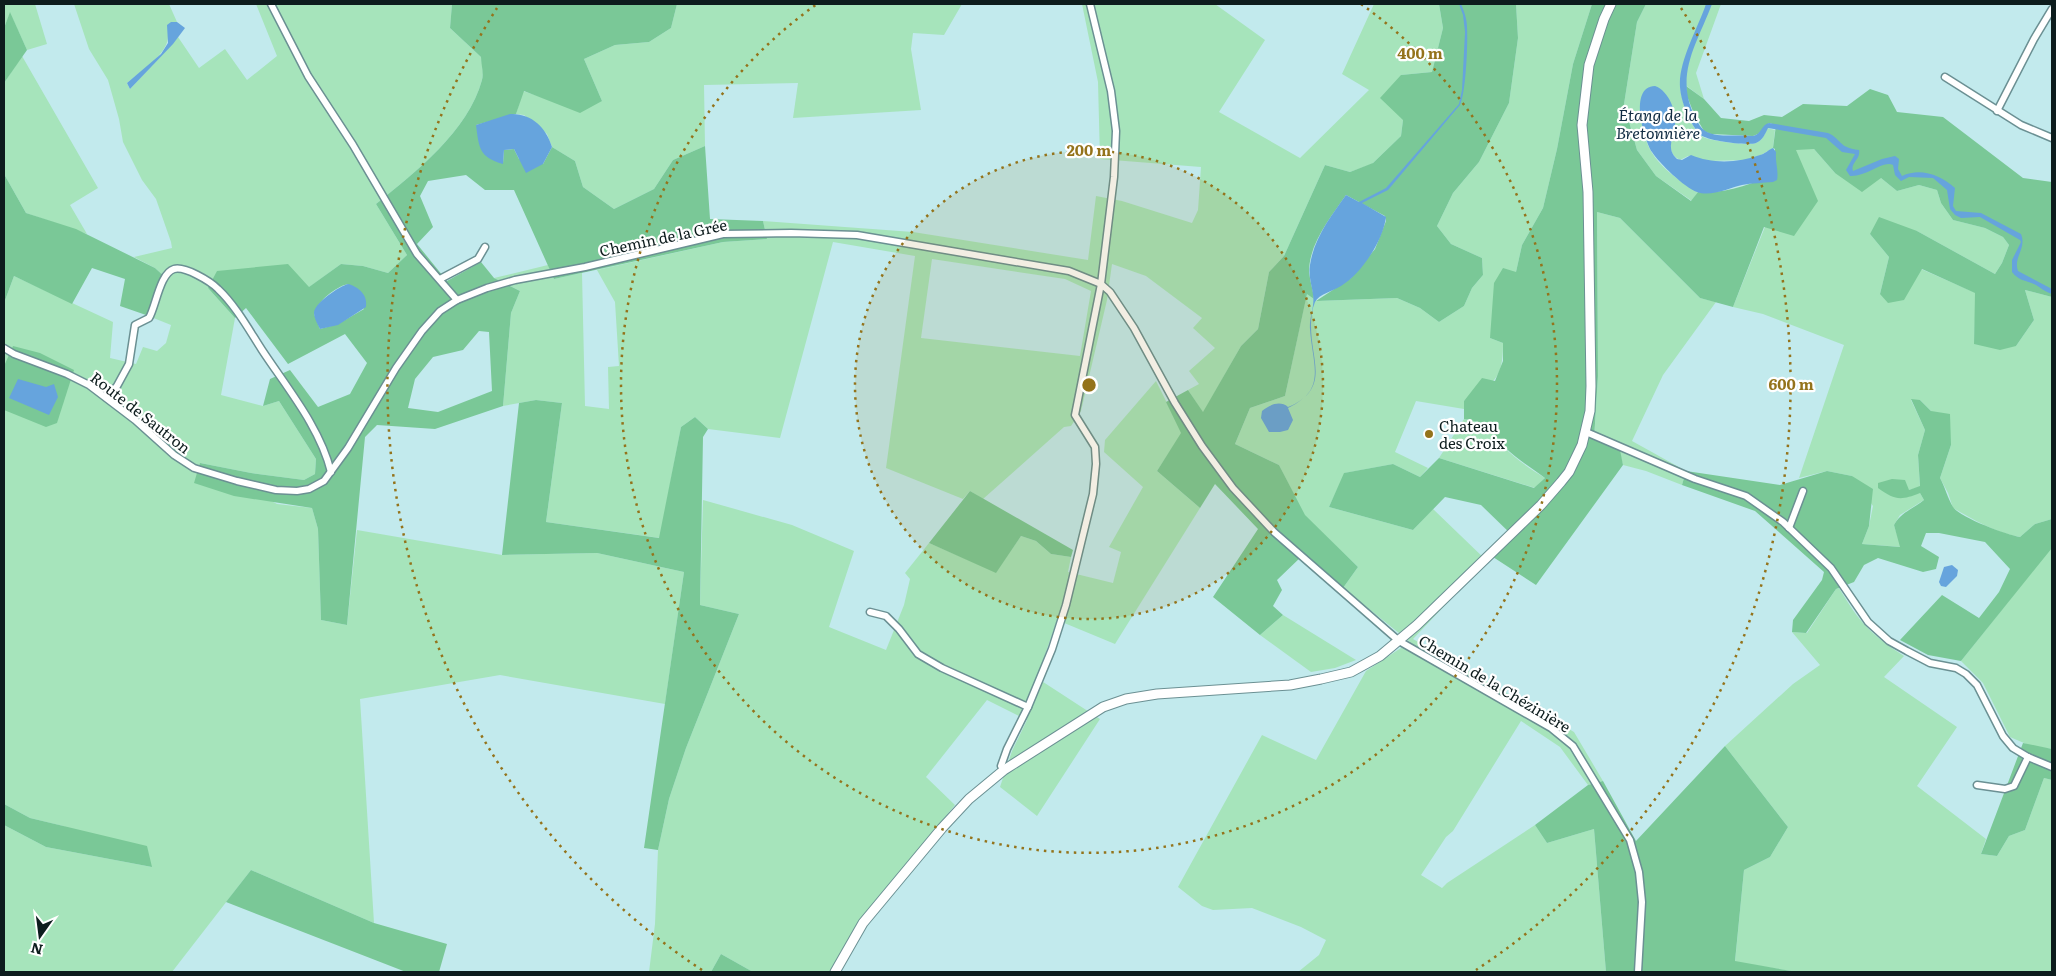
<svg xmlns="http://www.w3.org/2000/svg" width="2056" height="976" font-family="Literata,serif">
	<rect width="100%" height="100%" fill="#c2eaed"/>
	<g fill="#a6e4bb" fill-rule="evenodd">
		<path d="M4,4H35L47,44L27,50L10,13L4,28Z"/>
		<path d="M74,4H169L177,22H171C166,31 170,37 166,45C159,60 140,72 127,83L130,89L178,37L199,68L225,49L247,80L277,56L256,4H452L450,28L481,57C482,64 484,73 482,80C468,131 416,172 376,204L407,255L388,273L363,266L341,264L308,288H208L235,318L221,395L263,406L279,401L316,459L315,474L304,480L251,473L200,463L277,504L312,508L318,529L321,620L347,625L357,530L502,555L597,553L684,572L665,704L500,675L360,699L374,923L251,870L172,972H4V825L46,847L152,867L63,826L30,818L4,804V303L14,276L113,322L110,358L136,364L143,347L157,351L166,343L171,325L146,315L167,279L155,268L134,257L172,248L171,242L156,199L142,180L123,142L119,119L108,80L89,49Z"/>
		<path d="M677,4H962L944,35L913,33L911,49L921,110L793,118L798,83L704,85L705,146L673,160L654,189L614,209L583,187L575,161L552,147L547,134L524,115L516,114L523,91L547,99L602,101L584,59L615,45L649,42L671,28Z"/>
		<path d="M1082,4H1215L1265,40L1219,112L1300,158L1369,90L1342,74L1374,4H1439L1443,28L1432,72L1401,75L1403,120L1401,136L1372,164L1350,172L1325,165L1284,256L1269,272L1258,329L1241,346L1203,413L1188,390L1199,384L1189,371L1215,348L1193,328L1202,318L1146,276L1112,264L1107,300L1081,411L1071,426L1064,427L983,499L970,491L963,499L886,468L915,256L833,242L780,438L708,429L695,417L681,427L660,538L546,522L562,403L536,400L503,406L511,313L520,291L494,278L548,265L554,279L582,273L585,406L609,409L608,367L619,366L615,302L597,270L723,242L767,239L763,221L913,232L1088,260L1096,196L1122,201L1192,223L1198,210L1201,167L1100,159L1098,82ZM932,259L1065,279L1091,291L1080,356L921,338Z"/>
		<path d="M1516,4H1592L1573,64L1557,149L1543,208L1522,245L1516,272L1490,338L1503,343C1503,381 1494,382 1464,401V409L1416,401L1395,452L1428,468L1420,477L1393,464L1345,473L1329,507L1413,530L1433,509L1487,561L1413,639L1574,732L1603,781L1588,785L1560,747L1521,721L1453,831L1446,837L1421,875L1442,888L1447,883L1535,825L1547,843L1594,829L1606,972H1298L1319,955L1326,940L1301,927L1252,908L1213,910L1202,906L1178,887L1262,735L1316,760L1366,671L1410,642L1343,588L1358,567L1304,515L1279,465L1235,444L1250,408L1285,396L1307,293L1316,301L1397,298L1420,308L1439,322L1464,306L1472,288L1483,275L1482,258L1451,244L1437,226L1453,193L1479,162L1509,103L1518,38Z"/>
		<path d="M1646,4H1721L1696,73L1704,99L1680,81C1679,95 1690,129 1703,137C1711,141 1748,146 1756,143C1763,140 1765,134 1767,128L1775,130L1773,148L1761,155L1746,160L1706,161L1688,156L1680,160C1661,150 1678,133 1674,117C1672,107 1657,95 1650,87L1644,92C1644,106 1642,122 1645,136C1650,161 1677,180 1698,192L1692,201L1656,176L1637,150L1624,104L1637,22Z"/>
		<path d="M22,56L98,188L70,205L87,234L26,213L4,174V83Z"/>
		<path d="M1796,149H1814L1835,173L1881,178L1897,191L1919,185L1937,190L1941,203L1953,220L1985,228L2003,237L2009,245L2002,263L1995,274L1917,231L1870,234L1889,257L1880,294L1921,269L1976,293L1974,344L2016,346L2034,320L2025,290L2052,297V519L2035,524L2020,537C1996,533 1974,520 1953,508L1948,493L1940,478L1951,445L1931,411L1920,400H1911L1925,430L1918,455L1920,487L1909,490L1878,483L1920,493L1924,500L1900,515L1894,525L1901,547L1862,544L1869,526L1873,506L1852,476L1827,471L1799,478L1844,345L1763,314L1733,307Z"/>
		<path d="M1597,212L1620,218L1700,298L1716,302L1663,375L1632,441L1686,471L1682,485L1646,471L1623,465L1619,450L1594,440L1598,376Z"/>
		<path d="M1156,381L1182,433L1157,471L1200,508L1115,644L1057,620L1037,678L1100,719L1037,816L1000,787L1012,751L1027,720L987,700L926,777L955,805L864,915L831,972H753L721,954L711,972H649L655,924L658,850L669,799L686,748L739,614L700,605L703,500L792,525L854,551L829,627L886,650L904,605L910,579L905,573L929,543L996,572L1021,536L1036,541L1051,554L1071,557L1068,572L1113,583L1121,552L1109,547L1143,487L1104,452L1105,440Z"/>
		<path d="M1464,419L1489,424C1498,448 1524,465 1545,478L1535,488L1439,458Z"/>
		<path d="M2051,548H2052V749L2031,746L2010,737L1983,683L1961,661Z"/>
		<path d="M1839,588C1860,623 1869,633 1904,656L1884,677L1957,727L1917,786L1986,839L1981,854L1997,856L2009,836L2025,830L2044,778L2052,780V972H1797L1735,962L1744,870L1770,857L1788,827L1725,746L1793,684L1820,665L1792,632L1807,633L1836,589Z"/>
		<path d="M1283,615L1356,660L1335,668L1311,672L1260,635Z"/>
	</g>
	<g fill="#7ac897" fill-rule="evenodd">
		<path d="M452,4H640L649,5L650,4H677L671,28L649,42L615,45L584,59L602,101L580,113L524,91L516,114L476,125L503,163L504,150L514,149L519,159L543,164L552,147L575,161L583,187L614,209L654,189L673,160L705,146L710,219L763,221L767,239L723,242L554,279L514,190H485L466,175L428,181L420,196L433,227L417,244L447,281L481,262L494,278L520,291L511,313L503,406L435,429L377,425L365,437L347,625L321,620L318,529L312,508L234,496L194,483L200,463L251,473L304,480L315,474L316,459L279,401L263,406L270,379L290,370L318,407L350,394L367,363L345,334L288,364L246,308L235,318L208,288L217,271L288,264L309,287L341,264L363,266L388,273L407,255L376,204C416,172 468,131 482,80C484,73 481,64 481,57L450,28ZM348,284L364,309L338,324L320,329L314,314C318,301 335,287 348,284ZM479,331L489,332L492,391L438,412L408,408L415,379L433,357L463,350Z"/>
		<path d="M1439,4H1516L1518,38L1509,103L1479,162L1453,193L1437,226L1451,244L1482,258L1483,275L1472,288L1464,306L1439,322L1420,308L1397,298L1316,301L1351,278L1375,249L1386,221L1385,216L1346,195C1331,217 1309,243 1309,272C1310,281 1313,290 1314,299L1307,294L1285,396L1250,408L1235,444L1279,465L1305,515L1358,567L1343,588L1303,555L1277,580L1282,590L1273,606L1283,615L1260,635L1213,597L1258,529L1215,484L1200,508L1157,471L1181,433L1166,402L1188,390L1203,412L1241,346L1258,329L1269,272L1284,256L1325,165L1350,172L1373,163L1401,136L1403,120L1380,98L1401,75L1432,72L1443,28Z"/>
		<path d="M1592,4H1646L1637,22L1624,104L1637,150L1656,176L1691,201L1698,192C1725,194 1754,184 1777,172L1775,162V149L1773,148L1776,125L1769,123L1758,134L1753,136L1711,134L1704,131L1694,114L1687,96L1686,86L1704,99L1721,118L1749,121L1764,115L1782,117L1803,104L1847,106L1870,89L1888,95L1897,112L1943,117L2023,178L2052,182V297L2025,290L2034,320L2016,346L2000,350L1974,344L1975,293L1922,269L1904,300L1888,303L1880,294L1889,257L1870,234L1879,217L1917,231L1995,274L2002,263L2009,245L2003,237L1985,228L1953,220L1941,203L1937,190L1919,185L1897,191L1881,178L1862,192L1835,173L1814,149L1796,150L1818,201L1794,236L1764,227L1733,307L1700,298L1620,218L1597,212L1598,376L1594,439L1620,450L1623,465L1536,585L1493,557L1514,537L1481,505L1445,497L1413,530L1329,507L1344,473L1393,464L1420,477L1439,458L1534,488L1545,478C1525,463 1499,449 1489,424L1464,419V401L1482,378L1495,381L1503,361V343L1490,338L1494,283L1503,268L1516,272L1522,245L1543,208L1557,149L1573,64Z"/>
		<path d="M10,12L27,50L4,83V28Z"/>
		<path d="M4,174L26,213L76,229L155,268L167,279L146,315L120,306L125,279L92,268L72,304L14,276L4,303Z"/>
		<path d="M13,346L40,353L74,370L57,423L46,427L4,410V366Z"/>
		<path d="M1911,399L1920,400L1931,411L1950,414L1951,445L1940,478C1945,487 1948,499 1953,507C1959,517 2007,535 2020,537L2035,524L2052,519V548L1961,661L1928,655L1900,640L1942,595L1979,618L1999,592L2010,569L1985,542L1939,533H1926L1921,546L1939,557L1936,569L1923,572L1878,558L1864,565L1854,582L1836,589L1806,633L1792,632L1793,620L1822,580L1824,572L1755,511L1682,485L1686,471L1780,485L1827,471L1852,476L1873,489L1869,526L1862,544L1900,547L1894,525C1902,511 1912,510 1924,500L1920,493C1900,501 1895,500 1878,488V483L1892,479L1905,480L1909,490L1920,486L1918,455L1925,430Z"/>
		<path d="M536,400L562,403L546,522L659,538L681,427L695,417L708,429L703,437L700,605L739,614L686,748L669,799L658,850L644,848L684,572L597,553L502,555L519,403Z"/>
		<path d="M970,491L1073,550L1071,557L1051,554L1036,541L1021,536L996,573L929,543Z"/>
		<path d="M2023,743L2052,749V780L2044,778L2025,830L2009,836L1997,856L1981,854Z"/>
		<path d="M1725,746L1788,827L1770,857L1744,870L1735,961L1797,972H1606L1594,829L1547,843L1535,825L1588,785L1603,781L1636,841Z"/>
		<path d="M4,804L30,818L147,846L152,867L46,847L4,825Z"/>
		<path d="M251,870L374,923L447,944L439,972H406L226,902Z"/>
		<path d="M721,954L753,972H711Z"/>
	</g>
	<g fill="#66a4dd">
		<path d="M1459,4H1461C1464,11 1467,19 1467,27C1468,43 1466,92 1460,105L1388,190L1362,203L1386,217C1383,241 1361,274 1341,286C1333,291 1319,294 1315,302C1312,309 1311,318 1311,325C1311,363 1331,387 1288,408L1293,420L1288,430L1280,432H1269L1261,418L1262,411C1269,405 1280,400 1288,407C1328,391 1312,363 1310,329C1309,318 1315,306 1313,295C1312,285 1308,276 1310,265C1314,238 1331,216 1346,195L1359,202L1386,188L1459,104L1462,90L1465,32L1463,15Z"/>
		<path d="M1706,4H1712C1697,44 1674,75 1695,117C1698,123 1701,129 1707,132C1719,138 1739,134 1753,136C1762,134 1761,125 1769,123L1828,133C1843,140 1837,147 1859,150C1861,159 1850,163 1853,171L1882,159L1895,156L1899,159L1898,169L1902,176C1920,167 1941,175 1955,188L1953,206L1956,211L1981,213L2021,234C2027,249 2013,257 2018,271L2052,289V294C2045,292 2040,287 2034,284C2025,280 2019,281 2012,272V260L2021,242L2020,240L1980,217L1961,218L1955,215L1950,209L1947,190L1933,178L1909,177L1901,181L1895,175L1893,165C1883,160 1867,177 1850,176L1846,170L1855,154L1842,152L1826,138L1768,128C1765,134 1763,140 1756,143C1748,146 1708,141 1701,135C1690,125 1681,102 1680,87C1678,62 1698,28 1706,4Z"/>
		<path d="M171,22H177L185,28L173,44L130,89L127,83L161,54L168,43L167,25Z"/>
		<path d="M1655,86C1669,91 1677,112 1675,126C1673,139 1666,149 1677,159L1682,160L1691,155C1712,164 1738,163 1760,155C1765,154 1768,150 1773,148L1776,152C1775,161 1779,173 1777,180L1773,182C1763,183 1752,183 1742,185C1729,188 1711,197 1697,192C1685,188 1659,163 1652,152C1644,139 1628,87 1655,86Z"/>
		<path d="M510,114C531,113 546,127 552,147L543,164L526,173L514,149L504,150L503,164C479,157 479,148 476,125Z"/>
		<path d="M348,284C359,287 368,295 366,307L338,325L320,329C318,325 314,318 314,313C314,303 340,286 348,284Z"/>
		<path d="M18,379L46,387L54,384L58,397L49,415L9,398Z"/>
		<path d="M1952,565L1958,570L1957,576L1946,587L1941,586L1939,582L1944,567Z"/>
	</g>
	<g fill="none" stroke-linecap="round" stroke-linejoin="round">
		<g stroke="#6b9093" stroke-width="9">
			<g id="street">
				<path d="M271,4L308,76L353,145L417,254L457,300"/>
				<path d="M1945,77L2021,125L2052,138"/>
				<path d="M1997,111L2034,39L2052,9"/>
				<path d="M440,279L478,259L485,247"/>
				<path d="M4,348L14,354L67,374L89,385L135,420L174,455L194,468L237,481L276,490L297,491L309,489L324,481L348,448L396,368L422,331L440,311L457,300L487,288L515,280L585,267L723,234L791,233L857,235L1069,271L1101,284L1110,292L1134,328L1175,403L1202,446L1233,488L1274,532L1399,641L1551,728L1573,746L1630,840L1639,872L1642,902L1638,972"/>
				<path d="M107,398L117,386L129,364L135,325L149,318C156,306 160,273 174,269C185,266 210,281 218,289C236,306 249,330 262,350C287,388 320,427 331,472"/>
				<path d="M1586,432L1695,479L1746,496L1783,522L1831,568L1868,622L1889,641L1907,651L1930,663L1956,668L1966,674L1977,685L2003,736L2013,748L2028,757L2052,767"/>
				<path d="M1789,528L1803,491"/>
				<path d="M870,612L886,616L899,629L918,654L942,668L1028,707"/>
				<path d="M1004,770L1001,766L1007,749L1028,707L1052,649L1066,605L1093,494L1096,464L1095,447L1075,415L1101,284L1114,177L1116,131L1111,91L1090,4"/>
				<path d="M1977,785L2005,789L2014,786L2028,757"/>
			</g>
		</g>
		<g stroke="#6b9093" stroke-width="11">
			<path id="secondary" d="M835,972L863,923L942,828L969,799L1004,770L1103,707L1126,699L1157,694L1290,685L1321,679L1351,672L1380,656L1417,625L1541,505L1561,482L1569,472L1582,445L1590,411L1591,386L1588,192L1582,125L1589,65L1604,19L1611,4"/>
		</g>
		<use href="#street" stroke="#fff" stroke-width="6"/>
		<use href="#secondary" stroke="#fff" stroke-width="9"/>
	</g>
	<circle cx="1089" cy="385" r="234" fill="#94731b" fill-opacity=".12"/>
	<g fill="none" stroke="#94731b" stroke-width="2.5" stroke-dasharray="2.5 5">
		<circle cx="1089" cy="385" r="234"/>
		<path d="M1361 4A468 468 0 1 1 817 4"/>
		<path d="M702 970A702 702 0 0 1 497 8M1681 8A702 702 0 0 1 1476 970"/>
	</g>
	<circle fill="#94731b" stroke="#fff" stroke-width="2" cx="1429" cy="434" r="5"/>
	<g text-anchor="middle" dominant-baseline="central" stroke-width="4.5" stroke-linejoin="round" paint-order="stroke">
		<g font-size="15" fill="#0d1c1d" stroke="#fff">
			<text transform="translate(663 237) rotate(-12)">Chemin de la Grée</text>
			<text transform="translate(141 412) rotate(38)">Route de Sautron</text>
			<text transform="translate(1495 683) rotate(31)">Chemin de la Chézinière</text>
		</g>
		<g font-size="15" fill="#0d1c1d" stroke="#fff" text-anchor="start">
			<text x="1439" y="425">Chateau<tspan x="1439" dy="17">des Croix</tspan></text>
		</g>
		<g font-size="16" font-style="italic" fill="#112c43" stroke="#fff">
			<text x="1658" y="114">Étang de la<tspan x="1658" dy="18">Bretonnière</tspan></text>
		</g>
	</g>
	<circle cx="1089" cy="385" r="8" fill="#94731b" stroke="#fff" stroke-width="2.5"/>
	<g font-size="15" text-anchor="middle" font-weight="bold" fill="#94731b" stroke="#fff" stroke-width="4.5" stroke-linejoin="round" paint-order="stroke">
		<text x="1420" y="59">400 m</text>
		<text x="1089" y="156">200 m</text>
		<text x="1791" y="390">600 m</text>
	</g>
	<rect width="2056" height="976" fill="none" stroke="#0d1c1d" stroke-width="10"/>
	<g transform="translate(40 936) rotate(194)" stroke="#ffffff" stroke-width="4" paint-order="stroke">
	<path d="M0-4L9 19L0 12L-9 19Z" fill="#0d1c1d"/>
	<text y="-8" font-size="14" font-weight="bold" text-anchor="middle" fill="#0d1c1d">N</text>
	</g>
</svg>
